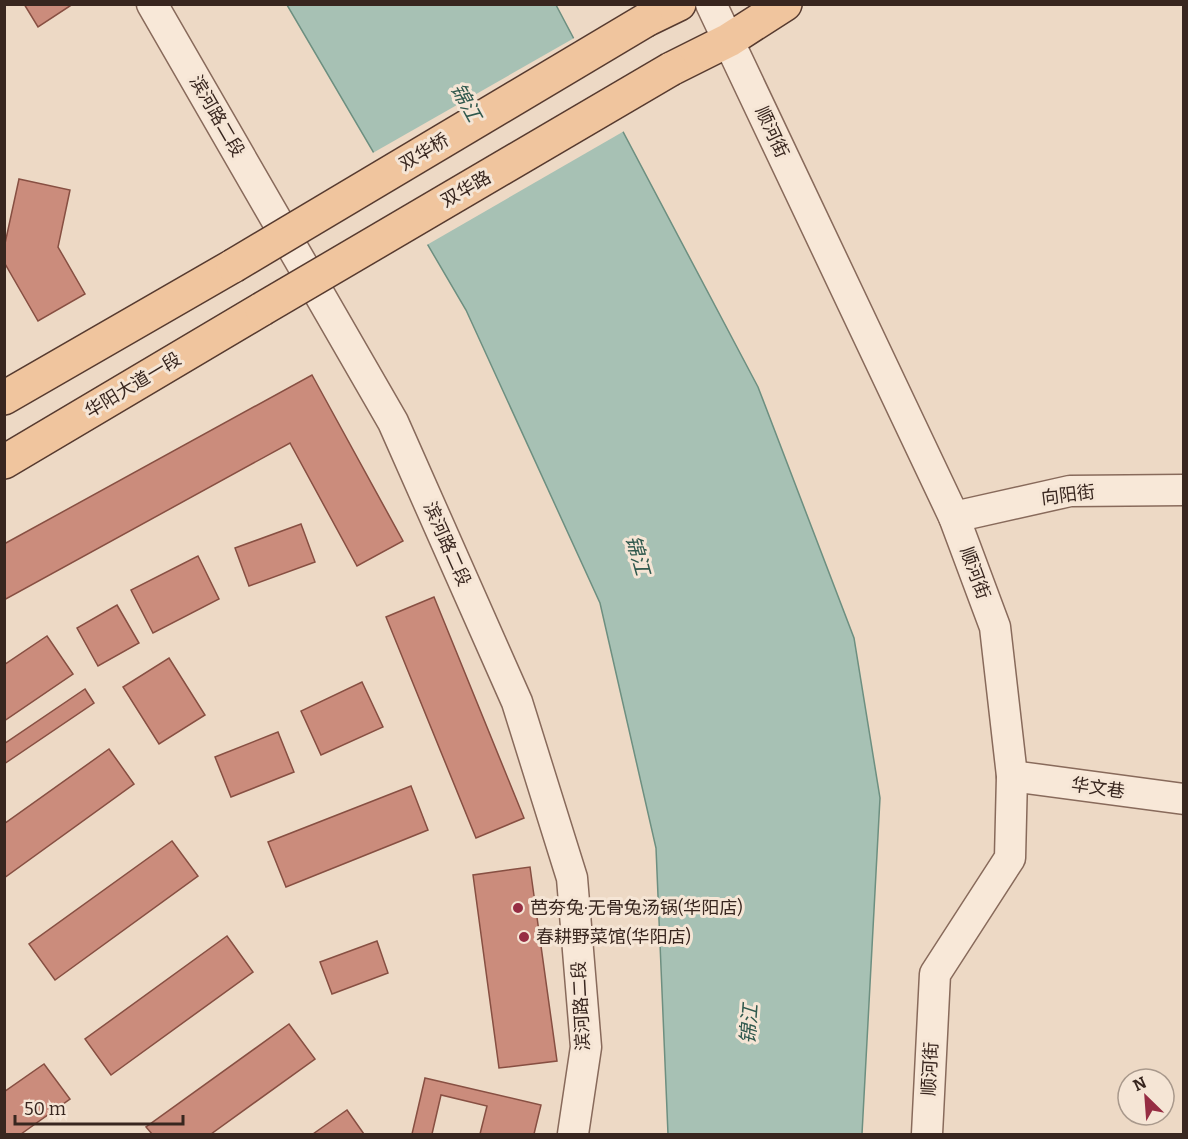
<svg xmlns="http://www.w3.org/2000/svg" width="1188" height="1139" font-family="Bitter,'Noto Sans SC',serif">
	<rect width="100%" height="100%" fill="#edd9c5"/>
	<path fill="#a7c1b4" stroke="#6d8f80" stroke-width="1.5" d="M287,5H556L758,387L854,638L880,798L862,1134H668L656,848L600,603L466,310Z"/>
	<path fill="#edd9c5" d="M576,37L626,130L425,246L371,154Z"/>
	<g fill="#cb8c7c" stroke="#874f42" stroke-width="1.5">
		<path d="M24,4H73L38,27Z"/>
		<path d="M19,179L70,190L58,247L85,294L38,321L4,262V248Z"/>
		<path d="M312,375L403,541L357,566L290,443L4,600V544Z"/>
		<path d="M301,524L315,562L249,586L235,548Z"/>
		<path d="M198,556L219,599L153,633L131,590Z"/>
		<path d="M434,597L524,818L476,838L386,617Z"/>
		<path d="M117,605L139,643L98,666L77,628Z"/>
		<path d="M47,636L73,674L4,721V665Z"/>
		<path d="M169,658L205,715L159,744L123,687Z"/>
		<path d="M362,682L383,727L321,755L301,711Z"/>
		<path d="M85,689L94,703L4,764V744Z"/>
		<path d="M278,732L294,772L231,797L215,757Z"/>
		<path d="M109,749L134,784L4,878V824Z"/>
		<path d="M411,786L428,830L286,887L268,842Z"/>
		<path d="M172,841L198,876L55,980L29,944Z"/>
		<path d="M530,867L557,1061L499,1068L473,875Z"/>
		<path d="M227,936L253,972L111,1075L85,1039Z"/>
		<path d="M377,941L388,973L332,994L320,962Z"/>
		<path d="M289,1024L315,1059L211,1134H152L146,1127Z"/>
		<path d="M44,1064L70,1099L21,1134H4V1092Z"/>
		<path d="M425,1078L541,1105L534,1134H480L487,1106L441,1095L432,1134H412Z"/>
		<path d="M347,1110L364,1134H313Z"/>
	</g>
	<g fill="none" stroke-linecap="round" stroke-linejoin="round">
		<g stroke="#886a5b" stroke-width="33">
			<g id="minor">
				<path d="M152,4L393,422L517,702L572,878L586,1047L573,1134"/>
				<path d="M711,4L954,517L995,627L1012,776L1010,858L935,974L927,1134"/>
				<path d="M954,517L1070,491L1184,490"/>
				<path d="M1012,776L1184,799"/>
			</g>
		</g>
		<g stroke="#563a2f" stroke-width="36">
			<g id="major">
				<path d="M646,20L679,4"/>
				<path d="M671,69L729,40L785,4"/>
				<path d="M4,398L233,266"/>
				<path d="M4,462L262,309"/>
			</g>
		</g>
		<use href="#minor" stroke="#f8e8d8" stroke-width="30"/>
		<use href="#major" stroke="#f0c59e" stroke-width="33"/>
		<g stroke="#563a2f" stroke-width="36" stroke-linecap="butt">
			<g id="major-bridge">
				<path d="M233,266L646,20"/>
				<path d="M262,309L671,69"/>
			</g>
		</g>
		<use href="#major-bridge" stroke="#f0c59e" stroke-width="33"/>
	</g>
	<g fill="#962d43" stroke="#f5e5d5" stroke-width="2">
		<circle cx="518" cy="908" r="6"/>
		<circle cx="524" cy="937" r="6"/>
	</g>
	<g text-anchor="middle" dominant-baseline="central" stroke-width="6" stroke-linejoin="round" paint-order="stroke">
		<g font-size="18" fill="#38261f" stroke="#f5e5d5">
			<text transform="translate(217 116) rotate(60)">滨河路二段</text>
			<text transform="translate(772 132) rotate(65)">顺河街</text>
			<text transform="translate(424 152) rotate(-31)">双华桥</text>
			<text transform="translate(466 189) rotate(-30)">双华路</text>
			<text transform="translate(133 385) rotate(-31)">华阳大道一段</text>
			<text transform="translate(1068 495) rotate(-7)">向阳街</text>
			<text transform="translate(447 544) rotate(66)">滨河路二段</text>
			<text transform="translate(975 573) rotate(70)">顺河街</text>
			<text transform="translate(1098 788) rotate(8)">华文巷</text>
			<text transform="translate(581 1006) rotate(-93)">滨河路二段</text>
			<text transform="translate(930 1069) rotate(-87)">顺河街</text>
		</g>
		<g font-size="18" fill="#38261f" stroke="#f5e5d5" text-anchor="start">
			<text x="530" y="908">芭夯兔·无骨兔汤锅(华阳店)</text>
			<text x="536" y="937">春耕野菜馆(华阳店)</text>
		</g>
		<g font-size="20" font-style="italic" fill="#2f584d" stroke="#f5e5d5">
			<text transform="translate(466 102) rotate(61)">锦江</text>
			<text transform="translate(638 555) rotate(74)">锦江</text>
			<text transform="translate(749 1024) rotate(-86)">锦江</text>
		</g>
	</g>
	<rect width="1188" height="1139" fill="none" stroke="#38261f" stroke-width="12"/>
	<g transform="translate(1146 1097) rotate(335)"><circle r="28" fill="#f5e5d5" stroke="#a9998c" stroke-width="1.5"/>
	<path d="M0-4.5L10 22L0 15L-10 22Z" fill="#962d43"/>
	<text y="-9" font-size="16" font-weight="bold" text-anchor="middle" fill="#38261f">N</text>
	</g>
	<path d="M15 1115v9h168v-9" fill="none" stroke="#38261f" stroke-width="3"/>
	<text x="24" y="1115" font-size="18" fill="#38261f" stroke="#f5e5d5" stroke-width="4.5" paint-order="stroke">50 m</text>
</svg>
